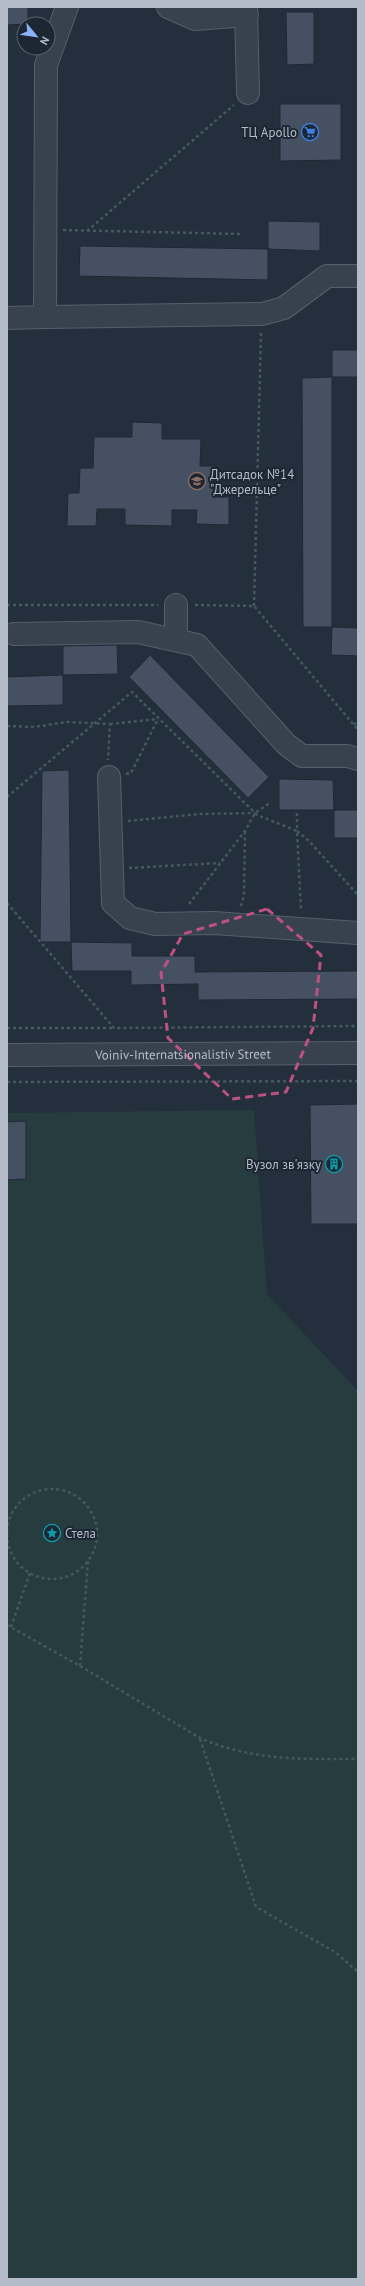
<svg xmlns="http://www.w3.org/2000/svg" width="365" height="2286" font-family="'PT Sans',sans-serif">
	<rect width="100%" height="100%" fill="#242f3e"/>
	<path fill="#263c3f" d="M254,1110L267,1294L358,1391V2279H7V1113Z"/>
	<g fill="#455162" stroke="#1f2835">
		<path d="M7,7H28V24L7,25Z"/>
		<path d="M286,12H314V64L287,65Z"/>
		<path d="M280,104H341V160L280,161Z"/>
		<path d="M268,221L320,222V251L268,249Z"/>
		<path d="M80,246L268,249V280L79,276Z"/>
		<rect x="332" y="350" width="26" height="27"/>
		<path d="M332,377V627H303L302,378Z"/>
		<path d="M132,422L162,423V439H201L200,466H214L213,497H229V525L196,524L197,510H172V526L125,525V509H97L96,526H67L68,493H79L80,468H93L94,437H132Z"/>
		<path d="M332,627L358,628V656L331,655Z"/>
		<path d="M117,645L118,674L63,675V646Z"/>
		<path d="M150,655L269,777L248,798L129,677Z"/>
		<path d="M63,675V705L7,706V677Z"/>
		<path d="M69,770L71,942H40L42,771Z"/>
		<path d="M279,779L333,780L334,810H279Z"/>
		<rect x="334" y="810" width="24" height="28"/>
		<path d="M71,942L132,943V956H195V972L358,971V999L198,1000V984L131,985V971H72Z"/>
		<path d="M358,1104V1224H311L310,1105Z"/>
		<path d="M26,1121V1179L7,1180V1122Z"/>
	</g>
	<g fill="none" stroke-linecap="round" stroke-linejoin="round">
		<g stroke="#565f6c" stroke-width="24">
			<g id="minor">
				<path d="M168,7L195,19L247,15"/>
				<path d="M246,7L248,93"/>
				<path d="M45,317L262,314L284,308L327,276H358"/>
				<path d="M7,318L45,317L46,65L67,7"/>
				<path d="M14,634L138,632L197,645L287,745L302,756H347L358,759"/>
				<path d="M176,640V605"/>
				<path d="M109,777L113,903L130,918L155,924L214,923L358,933"/>
				<path id="s1" d="M7,1055L358,1053"/>
			</g>
		</g>
		<g stroke="#44595c" stroke-width="2.5" stroke-dasharray="3 3" stroke-linecap="butt">
			<path d="M63,230L240,234"/>
			<path d="M87,231L234,105"/>
			<path d="M7,605H158"/>
			<path d="M195,605L254,606L358,730"/>
			<path d="M254,606L261,333"/>
			<path d="M110,724L158,719"/>
			<path d="M354,725L358,720"/>
			<path d="M7,726L34,727L67,722L110,724L108,760"/>
			<path d="M126,774L131,773L158,719"/>
			<path d="M7,797L132,692L257,815L297,831L301,910"/>
			<path d="M297,813V831L308,840L358,895"/>
			<path d="M128,821L199,814L255,813"/>
			<path d="M129,868L220,863"/>
			<path d="M7,903L114,1028L358,1026"/>
			<path d="M189,904L245,831L255,813L270,803"/>
			<path d="M241,906L244,895L245,831"/>
			<path d="M7,1028H114"/>
			<path d="M7,1082L358,1081"/>
			<circle cx="52" cy="1534" r="45"/>
			<path d="M7,1625L80,1666L200,1738C253,1761 301,1759 358,1759"/>
			<path d="M11,1627L30,1573"/>
			<path d="M80,1666L88,1561"/>
			<path d="M200,1739L256,1907L335,1952L358,1972"/>
		</g>
		<use href="#minor" stroke="#38414e" stroke-width="22"/>
	</g>
	<path fill="none" stroke="#bd5182" stroke-width="3" stroke-dasharray="8 5" stroke-linejoin="round" d="M267,909L321,955L313,1028L286,1092L232,1099L168,1038L161,973L183,934Z"/>
	<defs>
		<g id="supermarket-ring" transform="scale(0.9)"><circle r="9.5" fill="#1d2633" stroke="#3f7fe0" stroke-width="1.5"/><path d="M-6-5.5h2.5l.6 2H6L4.5 2H-2.5L-4.4-4H-6ZM-1.5 3.2a1.3 1.3 0 1 0 .1 0ZM3 3.2a1.3 1.3 0 1 0 .1 0Z" fill="#3f7fe0"/></g>
		<g id="school-ring" transform="scale(0.9)"><circle r="9.5" fill="#1d2633" stroke="#8d6e63" stroke-width="1.5"/><path d="M0-5L7-2L0 1L-7-2ZM-4 1L0 2.5L4 1V4Q0 6-4 4Z" fill="#8d6e63"/></g>
		<g id="building-ring" transform="scale(0.9)"><circle r="9.5" fill="#1d2633" stroke="#0f9aa8" stroke-width="1.5"/><path d="M-4-6H4V6H1V3H-1V6H-4ZM-2.5-4.3h1.7v1.8h-1.7ZM.8-4.3h1.7v1.8H.8ZM-2.5-1h1.7V.8h-1.7ZM.8-1h1.7V.8H.8Z" fill="#0f9aa8"/></g>
		<g id="sight-ring" transform="scale(0.9)"><circle r="9.5" fill="#1d2633" stroke="#0f9aa8" stroke-width="1.5"/><path d="M0-6L1.8-2.2L6-1.7L2.9 1.2L3.7 5.4L0 3.3L-3.7 5.4L-2.9 1.2L-6-1.7L-1.8-2.2Z" fill="#0f9aa8"/></g>
	</defs>
	<g fill-rule="evenodd">
		<use href="#supermarket-ring" x="310" y="132"/>
		<use href="#school-ring" x="197" y="481"/>
		<use href="#building-ring" x="334" y="1164"/>
		<use href="#sight-ring" x="52" y="1533"/>
	</g>
	<g text-anchor="middle" dominant-baseline="central" stroke-width="4" stroke-linejoin="round" paint-order="stroke">
		<g font-size="13" fill="#b4bcc9" stroke="#1d2633" text-anchor="end">
			<text x="297" y="132">ТЦ Apollo</text>
			<text x="210" y="474" text-anchor="start">Дитсадок №14<tspan x="210" dy="15">"Джерельце"</tspan></text>
			<text x="321" y="1164">Вузол зв'язку</text>
			<text x="65" y="1533" text-anchor="start">Стела</text>
		</g>
		<g font-size="13" fill="#b4bcc9" stroke="#1d2633">
			<text stroke="none"><textPath href="#s1" startOffset="176">Voiniv-Internatsionalistiv Street</textPath></text>
		</g>
	</g>
	<rect width="365" height="2286" fill="none" stroke="#b4bcc9" stroke-width="16"/>
	<g transform="translate(36 36) rotate(119)"><circle r="19" fill="#1d2633" stroke="#59626f"/>
	<path d="M0-3L7 15L0 10L-7 15Z" fill="#8ab4f8"/>
	<text y="-6" font-size="11" font-weight="bold" text-anchor="middle" fill="#b4bcc9">N</text>
	</g>
</svg>
